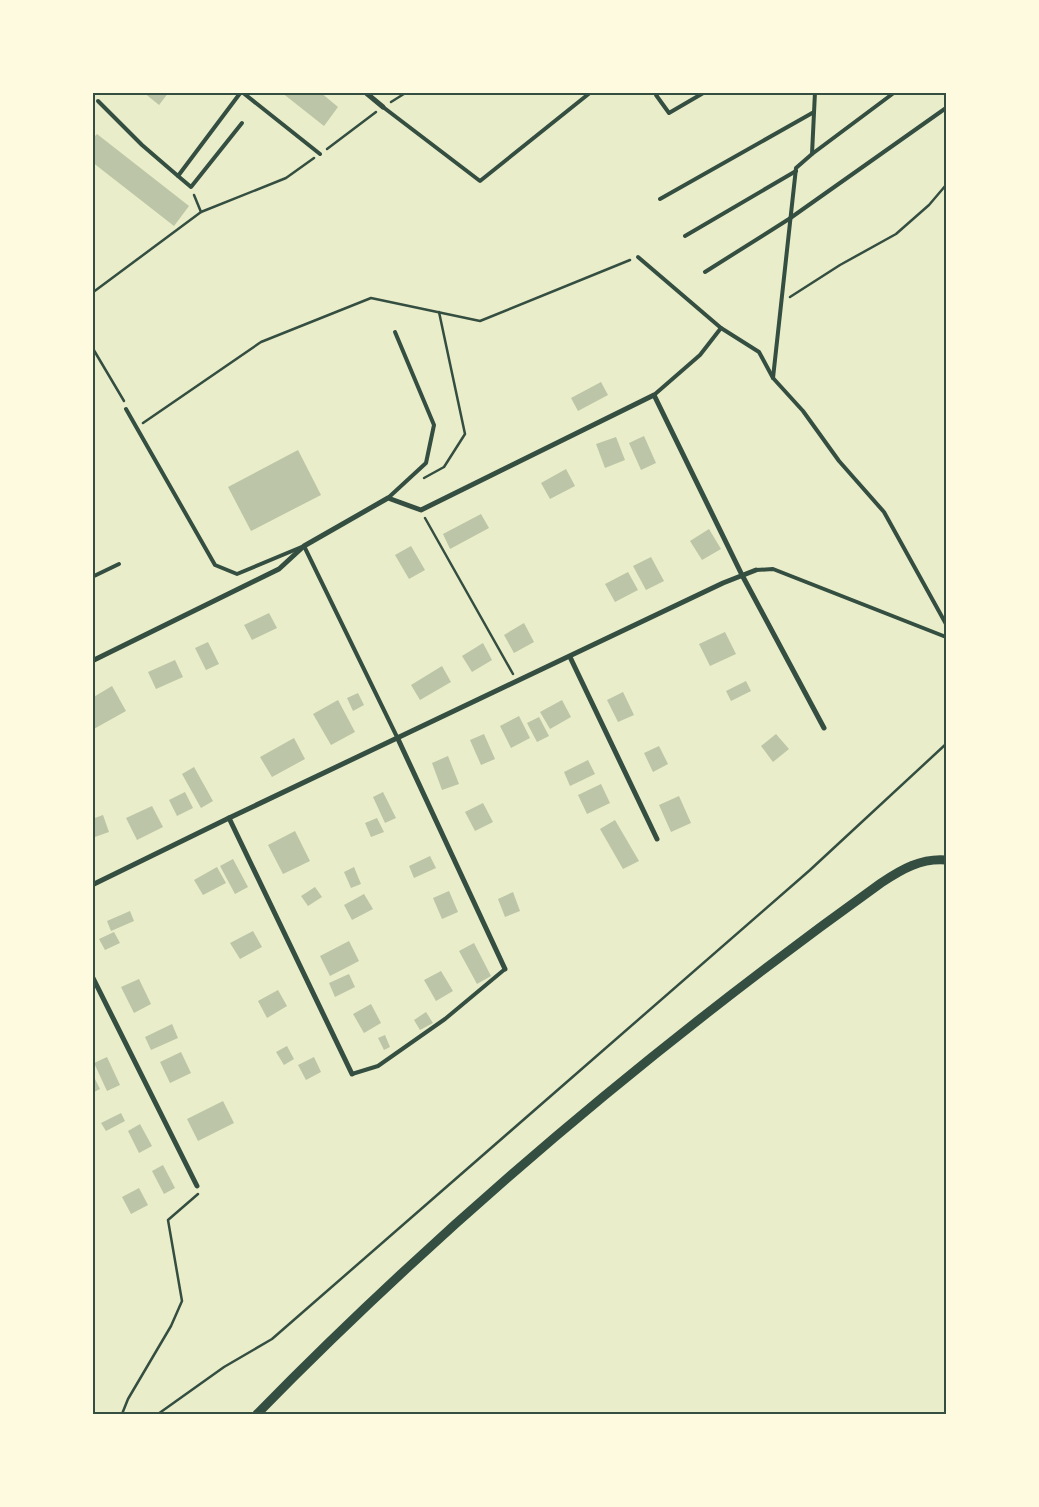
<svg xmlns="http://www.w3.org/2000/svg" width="1039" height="1507" font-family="'Work Sans',sans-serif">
	<rect width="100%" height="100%" fill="#e9edc9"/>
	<g fill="#bcc5a7">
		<path d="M143,92H169L159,105Z"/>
		<path d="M281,92H320L338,107L324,126Z"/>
		<path d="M97,134L189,206L174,226L92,162V139Z"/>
		<path d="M601,382L608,395L578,411L571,398Z"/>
		<path d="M644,436L656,463L641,470L629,443Z"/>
		<path d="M616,437L625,460L605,468L596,444Z"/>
		<path d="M298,450L321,495L251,531L228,487Z"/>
		<path d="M566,469L575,486L550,499L541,483Z"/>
		<path d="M481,514L489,528L450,549L443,534Z"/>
		<path d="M709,529L721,549L702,560L690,541Z"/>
		<path d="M411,546L425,570L409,579L395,555Z"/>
		<path d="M651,557L664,581L646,590L633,566Z"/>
		<path d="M628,572L638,590L615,602L605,584Z"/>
		<path d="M269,613L277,628L252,640L244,625Z"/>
		<path d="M524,623L534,642L514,653L504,635Z"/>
		<path d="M725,632L736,654L710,666L699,644Z"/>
		<path d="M208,642L219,664L206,670L195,648Z"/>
		<path d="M483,643L492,660L472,672L462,656Z"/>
		<path d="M175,660L183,677L156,689L148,672Z"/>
		<path d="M442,666L451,682L420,700L411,685Z"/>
		<path d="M746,681L751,691L731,701L726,691Z"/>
		<path d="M112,686L126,711L92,730V698Z"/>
		<path d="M623,692L634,715L618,722L607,700Z"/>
		<path d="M358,693L364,705L353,711L347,698Z"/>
		<path d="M338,700L355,732L331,745L313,714Z"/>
		<path d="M562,700L571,717L550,729L540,712Z"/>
		<path d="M519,716L530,738L511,748L500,726Z"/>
		<path d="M539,717L549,736L537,742L527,723Z"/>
		<path d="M484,734L495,759L481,765L470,740Z"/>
		<path d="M776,734L789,749L773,762L761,746Z"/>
		<path d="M294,738L305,759L272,777L260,757Z"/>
		<path d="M659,746L668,764L653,772L644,753Z"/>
		<path d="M448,756L459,784L442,790L432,763Z"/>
		<path d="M588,760L595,774L570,786L564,772Z"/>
		<path d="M194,767L213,801L201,808L182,774Z"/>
		<path d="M601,784L610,803L587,814L578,795Z"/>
		<path d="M185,792L193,808L177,816L169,800Z"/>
		<path d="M383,792L396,818L385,823L373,797Z"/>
		<path d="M679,796L691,823L671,832L659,805Z"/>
		<path d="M483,803L493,822L475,831L465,812Z"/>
		<path d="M152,806L163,827L137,840L126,818Z"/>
		<path d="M103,815L109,832L92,838V819Z"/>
		<path d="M377,818L384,832L371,837L365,823Z"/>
		<path d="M615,820L639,861L623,869L600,829Z"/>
		<path d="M295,831L310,861L283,874L268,845Z"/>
		<path d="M430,856L436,868L414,878L409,866Z"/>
		<path d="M233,859L248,887L235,894L220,866Z"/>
		<path d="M217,867L226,883L203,895L194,880Z"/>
		<path d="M354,867L361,884L351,888L344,872Z"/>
		<path d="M315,887L322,897L308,906L301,896Z"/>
		<path d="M449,891L458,912L442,919L433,898Z"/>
		<path d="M513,892L520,911L505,917L498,899Z"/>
		<path d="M364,894L373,909L352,920L344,905Z"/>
		<path d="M130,911L134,921L111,931L107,921Z"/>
		<path d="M253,931L262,947L240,959L230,943Z"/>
		<path d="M114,932L120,943L105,950L99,939Z"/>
		<path d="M349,941L359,961L330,976L320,956Z"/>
		<path d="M474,943L491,976L477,984L459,951Z"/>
		<path d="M441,971L453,991L436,1001L424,980Z"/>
		<path d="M349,974L355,987L335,997L329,983Z"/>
		<path d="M139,979L151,1004L134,1013L121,987Z"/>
		<path d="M278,990L287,1006L267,1018L258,1001Z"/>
		<path d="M371,1004L381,1023L364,1033L353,1014Z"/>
		<path d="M426,1012L433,1023L420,1030L414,1020Z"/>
		<path d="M172,1024L178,1038L151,1050L145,1037Z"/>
		<path d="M385,1035L390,1047L384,1050L378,1038Z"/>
		<path d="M287,1046L294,1059L284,1065L276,1052Z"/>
		<path d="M181,1052L191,1073L170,1083L160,1062Z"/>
		<path d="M107,1057L120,1085L107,1091L94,1063Z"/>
		<path d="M314,1057L321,1072L306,1080L298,1065Z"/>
		<path d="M94,1077L100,1089L92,1093V1078Z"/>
		<path d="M223,1101L234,1123L198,1141L187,1119Z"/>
		<path d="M121,1113L125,1121L106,1131L101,1123Z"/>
		<path d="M140,1124L152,1146L139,1153L128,1131Z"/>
		<path d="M163,1165L175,1188L164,1194L152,1171Z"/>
		<path d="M139,1188L148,1205L131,1214L122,1197Z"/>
	</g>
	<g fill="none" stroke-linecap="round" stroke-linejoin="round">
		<g stroke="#344e41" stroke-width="2.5">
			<path d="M391,102L407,92"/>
			<path d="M327,149L376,112"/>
			<path d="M194,195L201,212"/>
			<path d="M92,293L201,212L286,178L314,158"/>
			<path d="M790,297L840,265L896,234L929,205L946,185"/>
			<path d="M92,347L124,401"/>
			<path d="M143,423L261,342L371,298L480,321L630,260"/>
			<path d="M424,478L444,467L465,434L439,312"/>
			<path d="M425,518L513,674"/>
			<path d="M122,1414L128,1399L171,1326L182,1301L168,1220L198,1194"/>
			<path d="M158,1414L224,1367L272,1339L810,870L946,744"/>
		</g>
		<g stroke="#344e41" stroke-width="4">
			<path d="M242,92L320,154"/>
			<path d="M659,92L656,95L669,113L705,92"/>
			<path d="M98,101L142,145L178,176L241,92"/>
			<path d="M383,107L480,181L591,92"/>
			<path d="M812,154L895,92"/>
			<path d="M178,176L191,187L242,123"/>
			<path d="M660,199L814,112"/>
			<path d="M685,236L796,171"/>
			<path d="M638,257L721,328"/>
			<path d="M705,272L789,219L946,108"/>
			<path d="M773,378L796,168L812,154L815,92"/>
			<path d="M654,395L700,355L721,328L759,352L773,378L803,411L839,461L884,512L946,624"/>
			<path d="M126,409L215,565L237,574L304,546L398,739"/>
			<path d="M388,498L426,463L434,425L395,332"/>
			<path d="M756,570L773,569L946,637"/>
			<path d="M92,577L119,564"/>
			<path d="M352,1074L378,1066L445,1019L505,969"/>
		</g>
		<g stroke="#344e41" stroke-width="5">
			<path d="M365,92L383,107"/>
			<path d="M570,657L657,839"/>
			<path d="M92,661L279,569L304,546L388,498L421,510L654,395L742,575L824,728"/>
			<path d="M398,739L505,969"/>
			<path d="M229,818L352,1074"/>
			<path d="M92,885L229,818L723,583L756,570"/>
			<path d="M92,976L197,1186"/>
		</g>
		<path stroke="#344e41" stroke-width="9" d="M257,1414C449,1218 658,1043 881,883C902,869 921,858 946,860"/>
	</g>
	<rect width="1039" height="1507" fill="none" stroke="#fefae0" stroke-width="188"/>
	<rect x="94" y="94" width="851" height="1319" fill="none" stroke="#344e41" stroke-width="2"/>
</svg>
